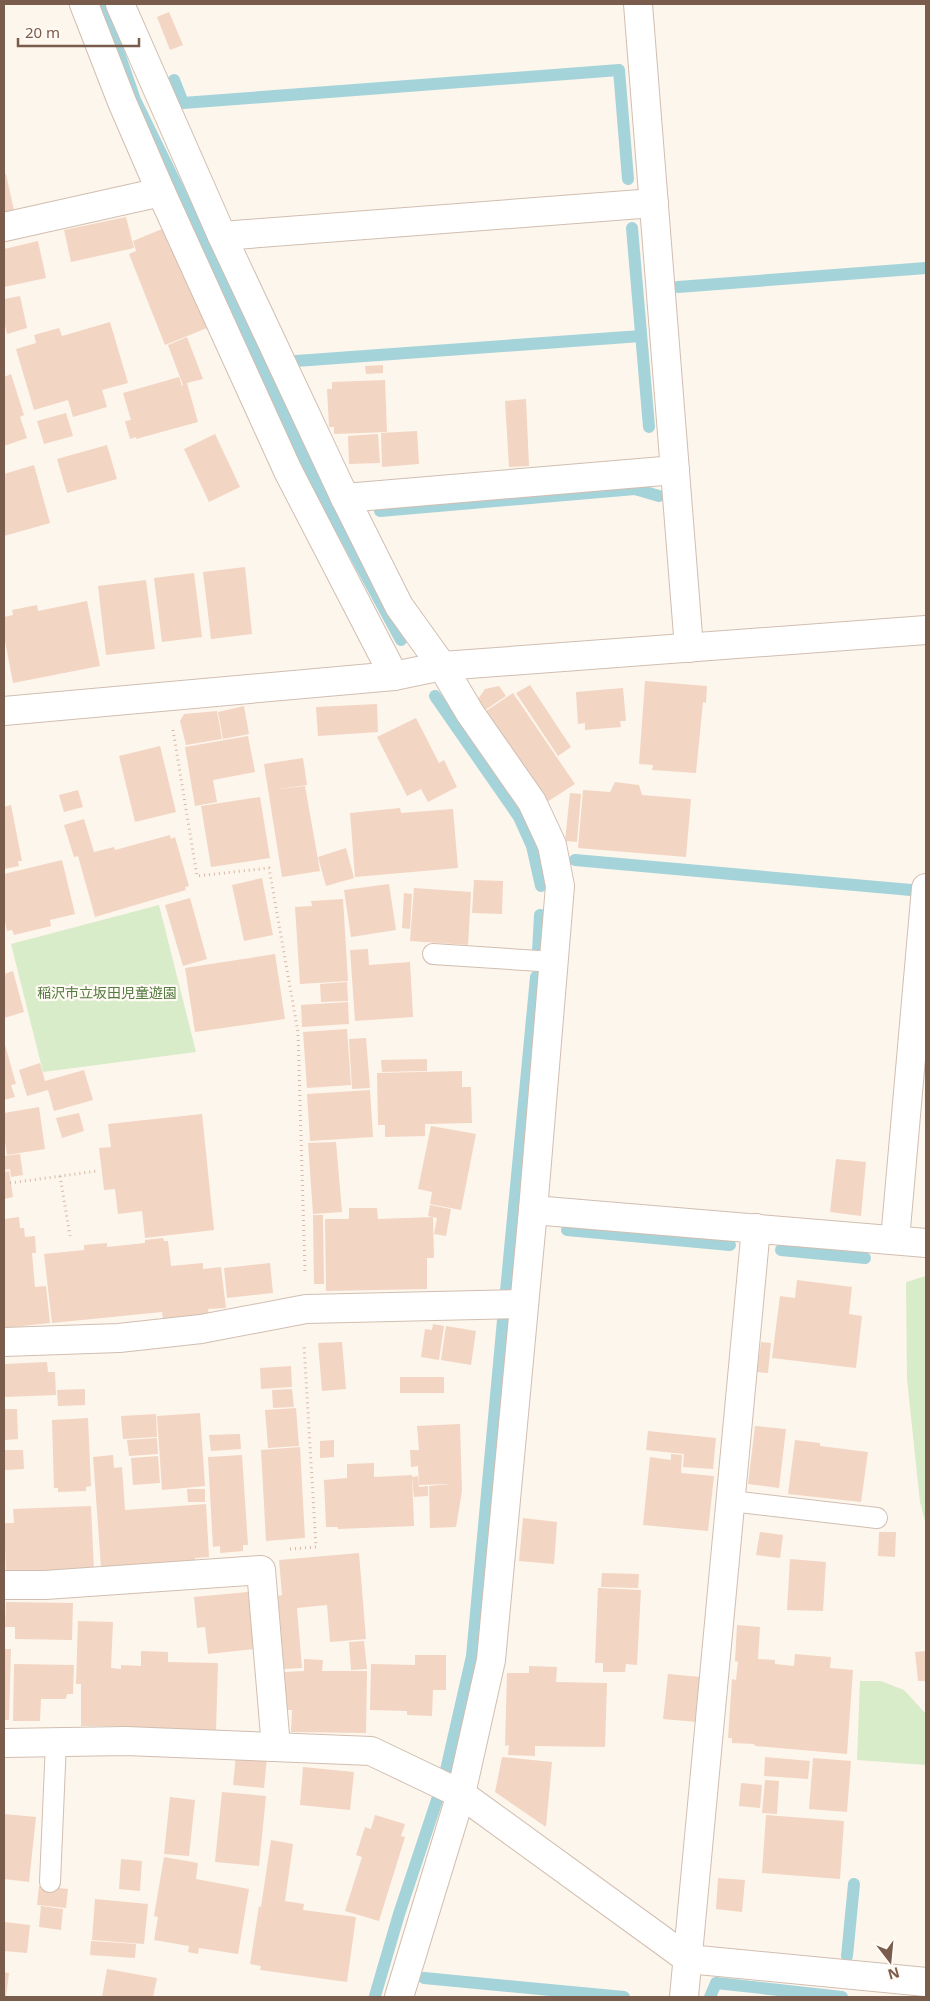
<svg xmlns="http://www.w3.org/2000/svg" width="930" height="2001" font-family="'Noto Sans','Noto Sans JP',sans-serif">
	<rect width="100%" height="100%" fill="#fdf6ec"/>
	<g fill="#d8ecc9">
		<path d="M159,905L196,1052L43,1072L11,944Z"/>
		<path d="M926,1276V1525L920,1502L907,1379L906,1282Z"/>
		<path d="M860,1681H881L904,1690L926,1714V1765L857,1760Z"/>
	</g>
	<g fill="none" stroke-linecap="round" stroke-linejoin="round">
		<g stroke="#a5d3da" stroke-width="12">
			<path d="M102,4L135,100L218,270L313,477L401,640"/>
			<path d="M174,80L183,103L619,70L628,179"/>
			<path d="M632,228L649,427"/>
			<path d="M678,287L926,268"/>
			<path d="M296,361L641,336"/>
			<path d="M380,511L635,489L659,496"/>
			<path d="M435,696L519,817L532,846L541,886"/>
			<path d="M575,860L911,890"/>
			<path d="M538,951L540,915"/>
			<path d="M567,1230L730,1245"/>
			<path d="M781,1250L865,1258"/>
			<path d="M506,1291L536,977"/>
			<path d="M446,1770L472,1656L503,1320"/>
			<path d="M847,1956L854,1884"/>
			<path d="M424,1978L624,1997"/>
			<path d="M375,1996L399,1914L438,1797"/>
			<path d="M710,1997L716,1983L842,1997"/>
		</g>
	</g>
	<g fill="#f3d5c3">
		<path d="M169,12L183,45L170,50L157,17Z"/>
		<path d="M4,174H6L14,210L4,212Z"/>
		<path d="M126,217L134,248L71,262L64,230Z"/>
		<path d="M162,229L170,248L174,246L207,328L165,345L129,254L136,251L133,241Z"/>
		<path d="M38,241L46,278L4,287V249Z"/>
		<path d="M20,296L27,328L7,334L4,321V299Z"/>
		<path d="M110,322L128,383L102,390L107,407L73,417L68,400L34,410L16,349L36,343L34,335L59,328L62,336Z"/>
		<path d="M187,337L203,379L187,383L198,422L136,439V437L130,439L125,421L131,420L123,393L179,377L182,386L183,385L168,345Z"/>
		<path d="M383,365V373L366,374L365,366Z"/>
		<path d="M11,374L24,415L20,417L27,438L4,446V377Z"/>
		<path d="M385,380L387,432L334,434V427H329L327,389H332V382Z"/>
		<path d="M526,399L529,466L509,467L505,401Z"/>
		<path d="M66,413L73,436L44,444L37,421Z"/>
		<path d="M417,431L419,464L382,467L381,433Z"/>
		<path d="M215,434L240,487L209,502L184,449Z"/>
		<path d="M378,434L380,463L349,464L348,436Z"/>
		<path d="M107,445L117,479L67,493L57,459Z"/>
		<path d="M34,465L50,523L4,536V474Z"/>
		<path d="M245,567L252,634L211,639L203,572Z"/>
		<path d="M194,573L202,637L162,642L154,578Z"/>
		<path d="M146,580L155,649L106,655L98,586Z"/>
		<path d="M87,601L100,666L13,683L4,636V617L13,615L12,610L37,605L38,611Z"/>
		<path d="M645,681L707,686L706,703L703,702L696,773L652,770L653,765L639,764Z"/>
		<path d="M530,685L571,747L558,756L516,693Z"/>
		<path d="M499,686L506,696L485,710L478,699L485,689Z"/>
		<path d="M623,688L626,721H620L621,727L585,730V723L578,724L576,692Z"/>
		<path d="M513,693L575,784L547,802L486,711Z"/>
		<path d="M377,704L378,732L318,736L316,707Z"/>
		<path d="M244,706L249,734L223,739L218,712Z"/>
		<path d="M217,711L222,739L186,745L180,721L184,714Z"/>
		<path d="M416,718L439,763L444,760L457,787L428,802L421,789L407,796L377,737Z"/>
		<path d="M248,736L255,772L213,780L217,802L195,806L185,747Z"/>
		<path d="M160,746L176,812L135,822L119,756Z"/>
		<path d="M303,758L307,785L272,790L305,786L320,871L282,877L264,764Z"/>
		<path d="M615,782L639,785L642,795L691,799L686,857L578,848L583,790L610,792Z"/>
		<path d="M78,790L83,807L64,812L59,795Z"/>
		<path d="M570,793L581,794L577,842L565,841Z"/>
		<path d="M260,797L270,858L211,867L201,806Z"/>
		<path d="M11,805L22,861H18L19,866L4,869V807Z"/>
		<path d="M400,808L401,813L453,809L458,868L355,877L350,813Z"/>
		<path d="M84,819L94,852L114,847L115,850L170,835L171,839L175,837L189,886L185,887L186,890L95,917L78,856L74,857L64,825Z"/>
		<path d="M346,848L354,878L326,886L318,857Z"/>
		<path d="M62,860L75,914L50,920L51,926L14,935L12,930L7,931L4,917V874Z"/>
		<path d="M262,878L273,935L244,941L232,885Z"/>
		<path d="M474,880L503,881L502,914L472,913Z"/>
		<path d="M389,884L396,930L351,937L344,890Z"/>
		<path d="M414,888L471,892L468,945L410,941Z"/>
		<path d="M404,893L412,894L410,929L402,928Z"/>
		<path d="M190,898L207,959L183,966L165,905Z"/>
		<path d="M343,899L348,981L300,984L295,907L312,906L311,901Z"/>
		<path d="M368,949L369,965L410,962L413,1017L355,1021L350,950Z"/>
		<path d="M275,954L285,1019L195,1032L185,968Z"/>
		<path d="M13,971L24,1012L4,1018V974Z"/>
		<path d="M347,982L348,1001L321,1002L320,984Z"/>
		<path d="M348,1002L349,1024L302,1027L301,1005Z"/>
		<path d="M347,1029L351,1085L307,1088L303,1032Z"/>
		<path d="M366,1038L370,1088L352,1089L349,1039Z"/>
		<path d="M4,1041L16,1084L11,1085L15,1097L4,1100Z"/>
		<path d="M427,1059V1071L382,1072L381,1060Z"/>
		<path d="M40,1063L45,1081L84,1070L93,1100L54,1111L48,1090L27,1096L19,1070Z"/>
		<path d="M462,1071V1087H471L472,1123L425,1124V1136L385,1137V1125H378L377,1073Z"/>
		<path d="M370,1090L373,1137L310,1141L307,1094Z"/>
		<path d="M39,1107L45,1149L7,1155L4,1135V1113Z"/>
		<path d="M79,1113L84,1131L62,1138L56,1118Z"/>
		<path d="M202,1114L214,1230L145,1238L142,1211L118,1214L115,1189L104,1190L99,1148L111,1147L108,1124Z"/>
		<path d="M431,1126L476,1134L461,1210L430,1204L432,1192L418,1189Z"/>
		<path d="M336,1142L342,1212L313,1214L308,1143Z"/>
		<path d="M20,1154L23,1175L11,1177L10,1169L4,1170V1156Z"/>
		<path d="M836,1159L866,1162L861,1216L830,1212Z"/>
		<path d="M9,1171L13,1197L4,1199V1172Z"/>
		<path d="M430,1205L451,1209L446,1236L434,1234L437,1218L428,1216Z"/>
		<path d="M349,1208H377L378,1219L433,1217L434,1258H427V1289L326,1291L325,1219H349Z"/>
		<path d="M313,1215H323L324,1284H314Z"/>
		<path d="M19,1217L20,1228H24L25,1237L35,1236L36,1253H32L35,1287L46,1286L50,1323L4,1328V1219Z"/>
		<path d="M163,1238L164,1241H168L171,1266L203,1263V1269L221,1267L226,1308L208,1309L209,1315L183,1317L184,1322L164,1325L162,1312L52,1323L44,1254L84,1250V1245L107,1243V1247L145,1243V1240Z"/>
		<path d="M270,1263L273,1293L227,1298L224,1268Z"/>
		<path d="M797,1280L852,1287L849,1314L862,1316L856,1368L772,1358L780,1296L795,1298Z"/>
		<path d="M433,1324L444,1326L439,1360L421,1357L425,1329L432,1330Z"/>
		<path d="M446,1326L476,1331L471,1365L441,1360Z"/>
		<path d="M342,1342L346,1389L322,1391L318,1343Z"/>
		<path d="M761,1342L771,1343L768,1373L757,1372Z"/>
		<path d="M47,1362L48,1372H55L56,1395L5,1397L4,1364Z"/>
		<path d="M291,1366L292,1387L261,1389L260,1368Z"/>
		<rect x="400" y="1377" width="44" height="16"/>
		<path d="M85,1389V1405L58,1406L57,1390Z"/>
		<path d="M292,1389L294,1407L273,1408L272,1390Z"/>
		<path d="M296,1408L299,1446L268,1448L265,1410Z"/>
		<path d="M4,1409H17L18,1439L5,1440Z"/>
		<path d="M200,1413L205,1486L162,1490L157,1416Z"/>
		<path d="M156,1414L157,1437L123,1439L121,1416Z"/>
		<path d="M88,1418L91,1486L86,1487V1491L58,1492V1488H54L52,1420Z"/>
		<path d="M460,1424L462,1491L456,1527L430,1528L429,1486L451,1484L419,1485L418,1466L411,1467L410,1450H419L417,1426Z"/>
		<path d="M755,1426L786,1429L779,1488L748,1484Z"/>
		<path d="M648,1431L716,1438L713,1469L683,1467L684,1454L646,1450Z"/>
		<path d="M240,1434L241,1449L211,1451L209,1435Z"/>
		<path d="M157,1438L158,1454L129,1456L127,1440Z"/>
		<path d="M334,1440V1457L320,1458V1441Z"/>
		<path d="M795,1440L820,1443V1446L868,1452L861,1502L788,1494Z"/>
		<path d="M300,1447L305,1538L266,1541L261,1450Z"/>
		<path d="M5,1450H23L24,1469L5,1470Z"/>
		<path d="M671,1454L682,1455L681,1473L714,1476L708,1531L643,1525L650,1457L671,1460Z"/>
		<path d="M113,1455L114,1468L122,1467L125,1510L206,1504L209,1557L195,1558V1565L125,1569V1565L101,1567L93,1457Z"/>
		<path d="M242,1455L248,1545H243V1551L220,1553V1546L213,1547L208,1457Z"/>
		<path d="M158,1456L160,1483L133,1485L131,1458Z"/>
		<path d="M374,1463V1477L412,1475L414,1526L338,1529V1527H326L324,1480L347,1478V1464Z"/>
		<path d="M418,1476L419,1487L428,1486V1496L414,1497L412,1477Z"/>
		<path d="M187,1489H205V1502H188Z"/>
		<path d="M91,1506L94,1571L6,1574L4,1523H14L13,1509Z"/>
		<path d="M523,1518L557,1522L554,1564L519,1561Z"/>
		<path d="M760,1532L783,1535L780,1558L756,1555Z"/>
		<path d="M879,1532H896L895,1557L878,1556Z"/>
		<path d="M359,1553L366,1639L330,1642L327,1605L297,1608L302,1668L284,1669L278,1596L282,1595L279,1560Z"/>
		<path d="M790,1559L826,1562L823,1611L787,1610Z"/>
		<path d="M602,1573L639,1574L638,1588L601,1587Z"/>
		<path d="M598,1588L641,1590L637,1665L626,1664L625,1672H603V1663H595Z"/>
		<path d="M248,1592L254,1649L208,1654L205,1627L197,1628L194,1597Z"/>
		<path d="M6,1602L73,1603L72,1640L15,1639V1627H5Z"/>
		<path d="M78,1621L113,1622L111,1668L121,1669V1665L141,1666V1651L168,1652V1662L218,1663L216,1732L120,1731L119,1726H81V1684H76Z"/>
		<path d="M737,1625L760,1627L758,1659L775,1660V1664L794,1666L795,1654L831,1657L830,1668L853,1670L847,1754L755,1746L754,1744L732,1743V1738H728L732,1679L736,1680L738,1662L735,1661Z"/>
		<path d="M364,1641L367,1669L351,1670L349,1642Z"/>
		<path d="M4,1649H11L9,1720H4Z"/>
		<path d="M926,1651V1681H918L915,1652Z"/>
		<path d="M415,1655H446V1690H433L432,1716L407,1715V1711L370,1710L371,1664L415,1665Z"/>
		<path d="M304,1659L323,1660L322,1671H367L366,1733L291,1732L292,1710H284V1672L304,1671Z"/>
		<path d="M14,1664L74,1665L73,1694H67L66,1699H41L40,1721H13Z"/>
		<path d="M529,1666L557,1667L556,1682L607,1683L605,1747L535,1746V1756L508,1755L509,1745L505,1746L507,1673H529Z"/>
		<path d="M668,1674L701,1677L697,1722L663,1719Z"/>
		<path d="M236,1755L267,1758L264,1788L233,1785Z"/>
		<path d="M502,1757L552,1762L546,1827L495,1792Z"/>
		<path d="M765,1757L810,1761L808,1779L764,1776Z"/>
		<path d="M813,1758L851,1761L847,1812L809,1809Z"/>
		<path d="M303,1767L354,1772L350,1810L300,1805Z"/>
		<path d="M765,1780L779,1781L777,1814L762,1813Z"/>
		<path d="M741,1783L762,1785L760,1808L739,1806Z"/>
		<path d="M222,1792L266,1796L259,1866L215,1862Z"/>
		<path d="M170,1797L195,1800L189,1856L164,1854Z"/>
		<path d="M4,1814L36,1817L29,1882L4,1879Z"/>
		<path d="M375,1815L405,1824L401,1836L405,1837L379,1921L345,1911L362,1857L356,1855L365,1827L371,1829Z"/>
		<path d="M766,1815L844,1821L840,1879L762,1873Z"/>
		<path d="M271,1840L293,1844L285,1901L304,1904L303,1910L356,1917L347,1982L260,1970L261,1966L250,1964L259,1906L261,1907Z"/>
		<path d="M164,1857L198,1863L196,1879L249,1889L238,1954L199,1948L198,1954L188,1952L189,1946L154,1940L158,1917L154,1916Z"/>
		<path d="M121,1859L142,1861L140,1891L119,1889Z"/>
		<path d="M718,1878L745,1880L742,1912L716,1909Z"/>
		<path d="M39,1886L68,1889L66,1908L37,1905Z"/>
		<path d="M95,1899L148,1904L144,1944L92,1940Z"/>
		<path d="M41,1906L63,1909L61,1930L39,1927Z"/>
		<path d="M4,1922L30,1925L27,1953L4,1951Z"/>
		<path d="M91,1941L136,1944L135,1958L90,1955Z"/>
		<path d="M107,1969L157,1978L153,1997H102Z"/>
		<path d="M4,1972L9,1973L6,1997H4Z"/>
	</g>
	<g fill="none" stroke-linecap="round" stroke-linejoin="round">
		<g stroke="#d1beb0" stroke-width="22">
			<g id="lane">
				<path d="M433,954L554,962"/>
				<path d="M731,1501L877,1518"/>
				<path d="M50,1882L56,1742"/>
			</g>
		</g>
		<g stroke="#d1beb0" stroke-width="30">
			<g id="street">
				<path d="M84,4L122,102L161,192L288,471L394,676"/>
				<path d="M120,4L222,236L345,498L399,606L442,666L470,713L532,802L552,845L560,886L533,1210L491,1660L461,1794L399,1997"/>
				<path d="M638,4L689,648"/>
				<path d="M4,227L161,192"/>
				<path d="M222,236L654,203"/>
				<path d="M345,498L675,470"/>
				<path d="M4,711L394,676L442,666L926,630"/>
				<path d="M533,1210L926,1243"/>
				<path d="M895,1240L926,888"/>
				<path d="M4,1342L119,1338L201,1329L306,1309L523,1304"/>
				<path d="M4,1585H45L261,1570L276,1747"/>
				<path d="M4,1743L126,1741L371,1751L461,1794L688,1959L926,1982"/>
				<path d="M684,1997L756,1228"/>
			</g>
		</g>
		<g stroke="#d9b8a5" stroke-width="3" stroke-dasharray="1 4" stroke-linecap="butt">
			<path d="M173,730L197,876L269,868L298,1032L305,1274"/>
			<path d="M60,1176L70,1236"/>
			<path d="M10,1183L97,1171"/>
			<path d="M290,1549L316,1547L304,1345"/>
		</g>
		<use href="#lane" stroke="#fff" stroke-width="20"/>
		<use href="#street" stroke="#fff" stroke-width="28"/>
	</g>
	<g text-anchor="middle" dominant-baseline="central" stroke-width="4.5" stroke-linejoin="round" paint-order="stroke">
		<g font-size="14" fill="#537a41" stroke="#fffaf3">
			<text x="107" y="992">稲沢市立坂田児童遊園</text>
		</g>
	</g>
	<rect width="930" height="2001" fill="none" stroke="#7a5c4d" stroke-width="10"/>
	<g transform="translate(890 1961) rotate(164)" stroke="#fffaf3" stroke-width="4" paint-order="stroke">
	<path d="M0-4L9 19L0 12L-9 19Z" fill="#7a5c4d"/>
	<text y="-8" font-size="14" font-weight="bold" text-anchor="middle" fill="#7a5c4d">N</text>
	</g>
	<path d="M18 38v8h121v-8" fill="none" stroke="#7a5c4d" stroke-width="2.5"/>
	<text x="25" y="38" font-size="15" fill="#7a5c4d" stroke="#fffaf3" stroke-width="4" paint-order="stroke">20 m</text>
</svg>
